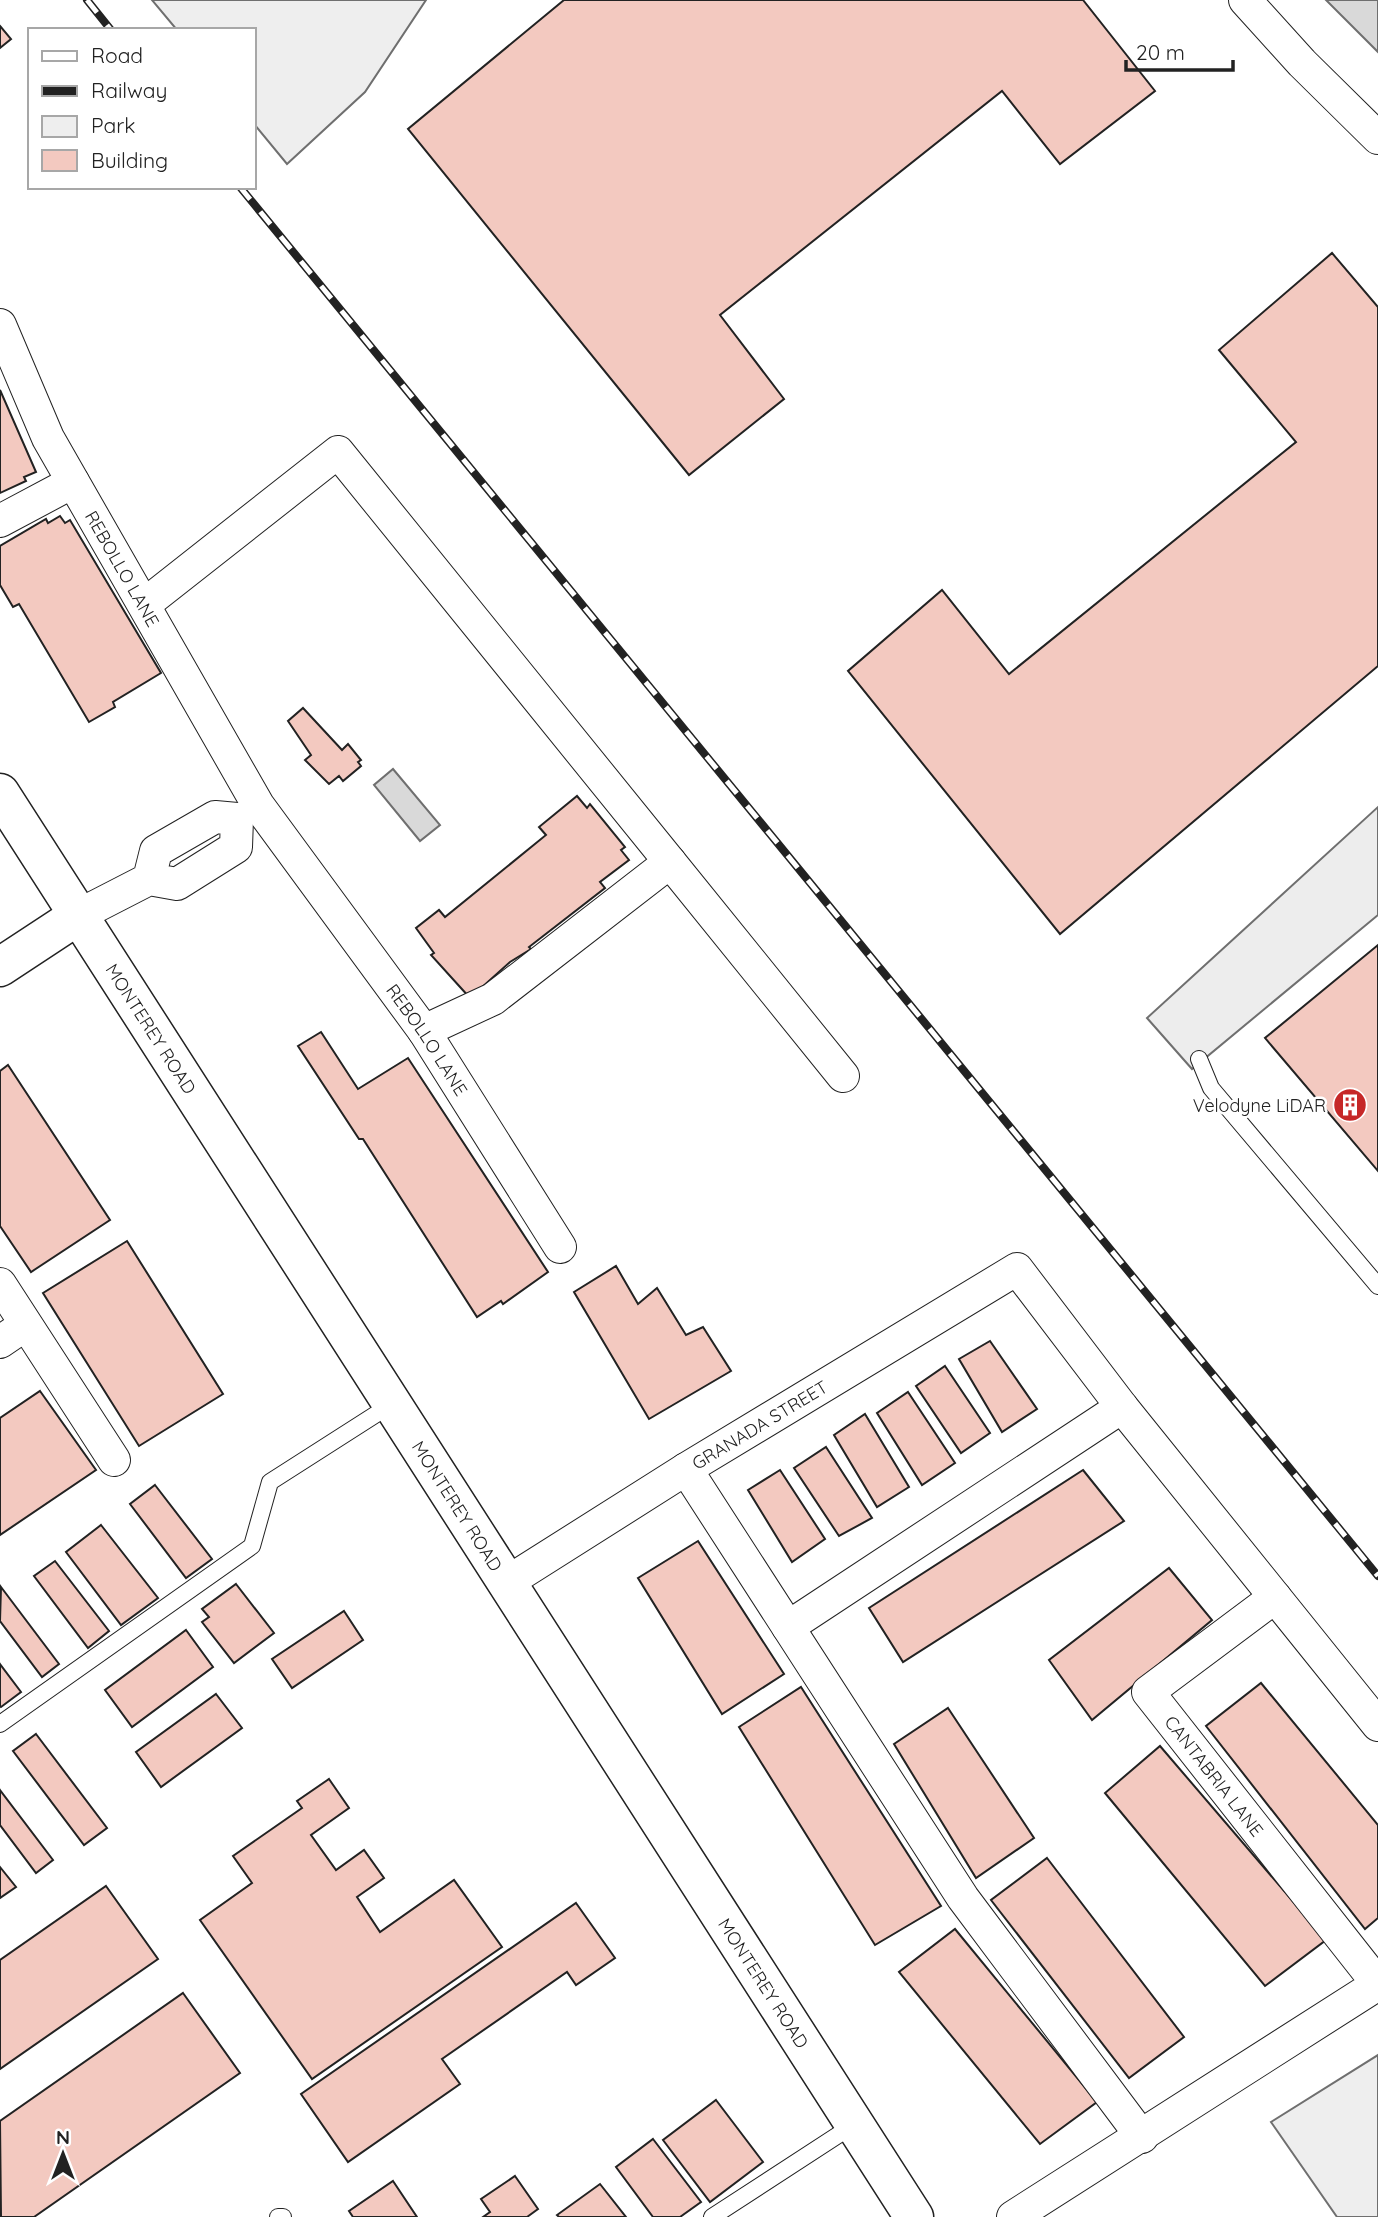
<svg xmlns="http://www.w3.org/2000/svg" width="1378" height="2217" font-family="Quicksand,sans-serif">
	<rect width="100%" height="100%" fill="#fff"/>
	<g fill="#eee" stroke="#6f6f6f" stroke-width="2">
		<path d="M152,0H426L365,92L287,164L254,124V30H177Z"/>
		<path d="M1378,2055V2217H1337L1271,2122Z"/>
	</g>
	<path fill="#ededed" stroke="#6f6f6f" stroke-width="2" d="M1378,807V915L1192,1069L1147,1018Z"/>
	<g fill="#d9d9d9" stroke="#6f6f6f" stroke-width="2">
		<path d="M1326,0H1378V52Z"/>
		<path d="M393,769L440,825L420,841L374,785Z"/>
	</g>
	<g fill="#f3c9c0" stroke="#222" stroke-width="2">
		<path d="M564,0H1083L1155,91L1060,164L1002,91L720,315L784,399L689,475L408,129Z"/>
		<path d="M0,26L11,39L0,48Z"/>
		<path d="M1332,253L1378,307V666L1060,934L848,671L942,590L1009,674L1296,442L1219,350Z"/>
		<path d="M0,390L36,472L24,477L26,481L0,493Z"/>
		<path d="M60,516L65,523L70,520L161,673L113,702L115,707L89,722L19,604L13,607L0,585V546L46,519L48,523Z"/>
		<path d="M303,708L342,750L348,744L361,760L358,762L361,766L343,781L339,776L329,784L305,760L311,755L288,721Z"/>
		<path d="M577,796L587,808L590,804L625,847L621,850L629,860L600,882L605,888L529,947L531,949L510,962L470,998L431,955L434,953L416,928L439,910L445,917L546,835L539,827Z"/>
		<path d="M1378,945V1171L1265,1038Z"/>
		<path d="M321,1032L358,1089L408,1058L548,1272L503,1304L501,1301L477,1317L363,1139H359L298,1046Z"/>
		<path d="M8,1065L110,1220L31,1272L0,1226V1071Z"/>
		<path d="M127,1241L223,1394L139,1446L43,1293Z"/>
		<path d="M616,1266L638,1304L657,1288L686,1335L703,1327L731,1371L649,1419L574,1292Z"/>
		<path d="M990,1341L1037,1409L1002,1432L959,1359Z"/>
		<path d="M945,1366L990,1433L961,1453L916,1386Z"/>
		<path d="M40,1391L96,1470L0,1535V1418Z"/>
		<path d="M908,1392L955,1463L922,1485L877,1413Z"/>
		<path d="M865,1414L909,1487L877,1507L834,1435Z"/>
		<path d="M826,1447L872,1518L839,1536L794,1468Z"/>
		<path d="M780,1470L825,1539L792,1562L748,1490Z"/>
		<path d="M1083,1470L1124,1521L903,1662L869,1608Z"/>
		<path d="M155,1485L212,1559L186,1578L130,1504Z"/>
		<path d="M101,1525L158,1598L121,1625L66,1552Z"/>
		<path d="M698,1541L784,1674L722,1714L638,1578Z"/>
		<path d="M55,1561L109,1631L88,1648L34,1576Z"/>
		<path d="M1169,1568L1212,1620L1092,1720L1049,1660Z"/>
		<path d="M236,1584L274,1633L234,1663L202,1622L209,1617L202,1609Z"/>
		<path d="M1,1587L59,1664L42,1677L0,1621Z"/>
		<path d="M344,1611L363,1640L292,1688L272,1659Z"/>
		<path d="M186,1630L213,1667L132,1727L105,1690Z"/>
		<path d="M0,1664L21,1692L1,1707L0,1706Z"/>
		<path d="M1261,1683L1378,1825V1918L1365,1929L1206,1726Z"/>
		<path d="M801,1687L941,1906L875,1945L739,1727Z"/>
		<path d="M216,1694L242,1728L161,1787L136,1752Z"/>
		<path d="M948,1708L1034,1838L976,1878L894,1744Z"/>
		<path d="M36,1734L107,1828L84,1845L13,1751Z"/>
		<path d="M1160,1746L1326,1940L1265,1986L1105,1793Z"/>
		<path d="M329,1779L349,1808L311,1835L336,1870L364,1850L384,1878L357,1897L380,1932L454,1880L502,1947L312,2079L200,1920L252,1883L233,1856L302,1808L297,1801Z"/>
		<path d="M0,1790L53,1860L36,1873L0,1825Z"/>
		<path d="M1047,1858L1184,2037L1129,2078L991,1900Z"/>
		<path d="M0,1867L16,1887L0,1898Z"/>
		<path d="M106,1886L158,1959L0,2069V1960Z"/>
		<path d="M576,1903L615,1958L576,1985L567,1972L442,2059L460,2084L348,2162L301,2094Z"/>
		<path d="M955,1929L1097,2102L1040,2144L899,1972Z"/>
		<path d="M183,1993L240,2073L34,2217H1L0,2121Z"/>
		<path d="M716,2100L763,2162L710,2202L663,2140Z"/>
		<path d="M653,2139L701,2202L680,2217H653L616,2167Z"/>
		<path d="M515,2176L538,2209L527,2217H483L490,2212L481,2199Z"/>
		<path d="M393,2181L417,2217H353L349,2211Z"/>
		<path d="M600,2184L626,2217H559L557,2215Z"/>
	</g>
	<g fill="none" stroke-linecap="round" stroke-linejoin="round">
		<g stroke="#222" stroke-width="18">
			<g id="service">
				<path d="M1199,1059L1211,1088L1378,1286"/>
				<path d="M0,1724L252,1546L270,1482L392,1404"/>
				<path d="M278,2217H283"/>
				<path d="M712,2217L855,2124"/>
			</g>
		</g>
		<g stroke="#222" stroke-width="34">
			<g id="minor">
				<path d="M1245,0L1302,63L1378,138"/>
				<path id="s1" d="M0,325L48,438L258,805L424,1031L560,1247"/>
				<path d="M0,521L73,482"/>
				<path d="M145,604L338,452L670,862"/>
				<path d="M79,915L149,879L177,884L236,847L237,819L215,817L156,851L149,879"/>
				<path d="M424,1031L493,999L670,862L843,1076"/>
				<path d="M0,1284L114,1460"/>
				<path d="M0,1342L25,1325"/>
				<path d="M686,1469L963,1898L1142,2137"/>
				<path id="s2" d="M506,1583L686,1469L1017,1269L1122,1407L1378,1725"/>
				<path d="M788,1627L1122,1407"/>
				<path d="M1013,2217L1378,1984L1148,1692L1275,1597"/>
			</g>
		</g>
		<g stroke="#222" stroke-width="41">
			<path id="tertiary" d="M0,967L79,915"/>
		</g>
		<g stroke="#222" stroke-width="41">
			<g id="secondary">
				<path id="s3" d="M0,793L914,2217"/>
			</g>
		</g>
		<use href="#service" stroke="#fff" stroke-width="16"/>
		<use href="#minor" stroke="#fff" stroke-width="32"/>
		<use href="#tertiary" stroke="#fff" stroke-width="38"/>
		<use href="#secondary" stroke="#fff" stroke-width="38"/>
		<g stroke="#222" stroke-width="8">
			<g id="rail">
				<path d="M87,0L111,30"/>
				<path d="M240,187L1378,1576"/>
			</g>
		</g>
		<use href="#rail" stroke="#fff" stroke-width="5" stroke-dasharray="16" stroke-linecap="butt"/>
	</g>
	<defs>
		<g id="building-disc" transform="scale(1.75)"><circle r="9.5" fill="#c62828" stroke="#fff"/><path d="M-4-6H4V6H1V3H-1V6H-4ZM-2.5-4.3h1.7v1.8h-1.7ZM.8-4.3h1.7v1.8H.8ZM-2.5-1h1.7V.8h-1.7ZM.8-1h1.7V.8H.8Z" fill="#fff"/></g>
	</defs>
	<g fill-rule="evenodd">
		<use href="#building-disc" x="1350" y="1105"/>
	</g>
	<g text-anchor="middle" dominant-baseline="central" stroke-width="5" stroke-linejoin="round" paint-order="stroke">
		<g font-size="18" fill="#222" stroke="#fff">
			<text stroke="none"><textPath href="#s1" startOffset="273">REBOLLO LANE</textPath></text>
			<text stroke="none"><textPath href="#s3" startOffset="280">MONTEREY ROAD</textPath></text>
			<text stroke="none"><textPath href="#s1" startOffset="835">REBOLLO LANE</textPath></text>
			<text stroke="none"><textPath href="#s2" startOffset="299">GRANADA STREET</textPath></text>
			<text stroke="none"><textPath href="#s3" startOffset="847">MONTEREY ROAD</textPath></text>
			<text transform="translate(1214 1776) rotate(52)">CANTABRIA LANE</text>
			<text stroke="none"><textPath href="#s3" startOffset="1414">MONTEREY ROAD</textPath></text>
		</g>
		<g font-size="18" fill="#222" stroke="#fff" text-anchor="end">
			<text x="1326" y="1105">Velodyne LiDAR</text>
		</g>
	</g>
	<rect x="28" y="28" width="228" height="161" fill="#ffffff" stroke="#a7a7a7" stroke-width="2"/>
	<rect x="42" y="51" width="35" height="10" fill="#ffffff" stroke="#a7a7a7" stroke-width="2"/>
	<text x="91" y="63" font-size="21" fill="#222222">Road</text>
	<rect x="42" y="86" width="35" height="10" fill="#222222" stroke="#a7a7a7" stroke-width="2"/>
	<text x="91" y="98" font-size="21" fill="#222222">Railway</text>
	<rect x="42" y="116" width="35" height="21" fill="#eeeeee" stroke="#a7a7a7" stroke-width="2"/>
	<text x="91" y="133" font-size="21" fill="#222222">Park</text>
	<rect x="42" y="150" width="35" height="21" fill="#f3c9c0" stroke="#a7a7a7" stroke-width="2"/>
	<text x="91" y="168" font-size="21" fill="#222222">Building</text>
	<g transform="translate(63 2154)" stroke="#ffffff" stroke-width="5" paint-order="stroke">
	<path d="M0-5L12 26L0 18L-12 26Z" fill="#222222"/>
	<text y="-10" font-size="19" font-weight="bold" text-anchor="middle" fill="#222222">N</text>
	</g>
	<path d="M1126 60v10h107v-10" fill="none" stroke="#222222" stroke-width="3.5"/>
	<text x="1136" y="60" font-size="21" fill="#222222" stroke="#ffffff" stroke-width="5" paint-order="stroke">20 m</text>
</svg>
